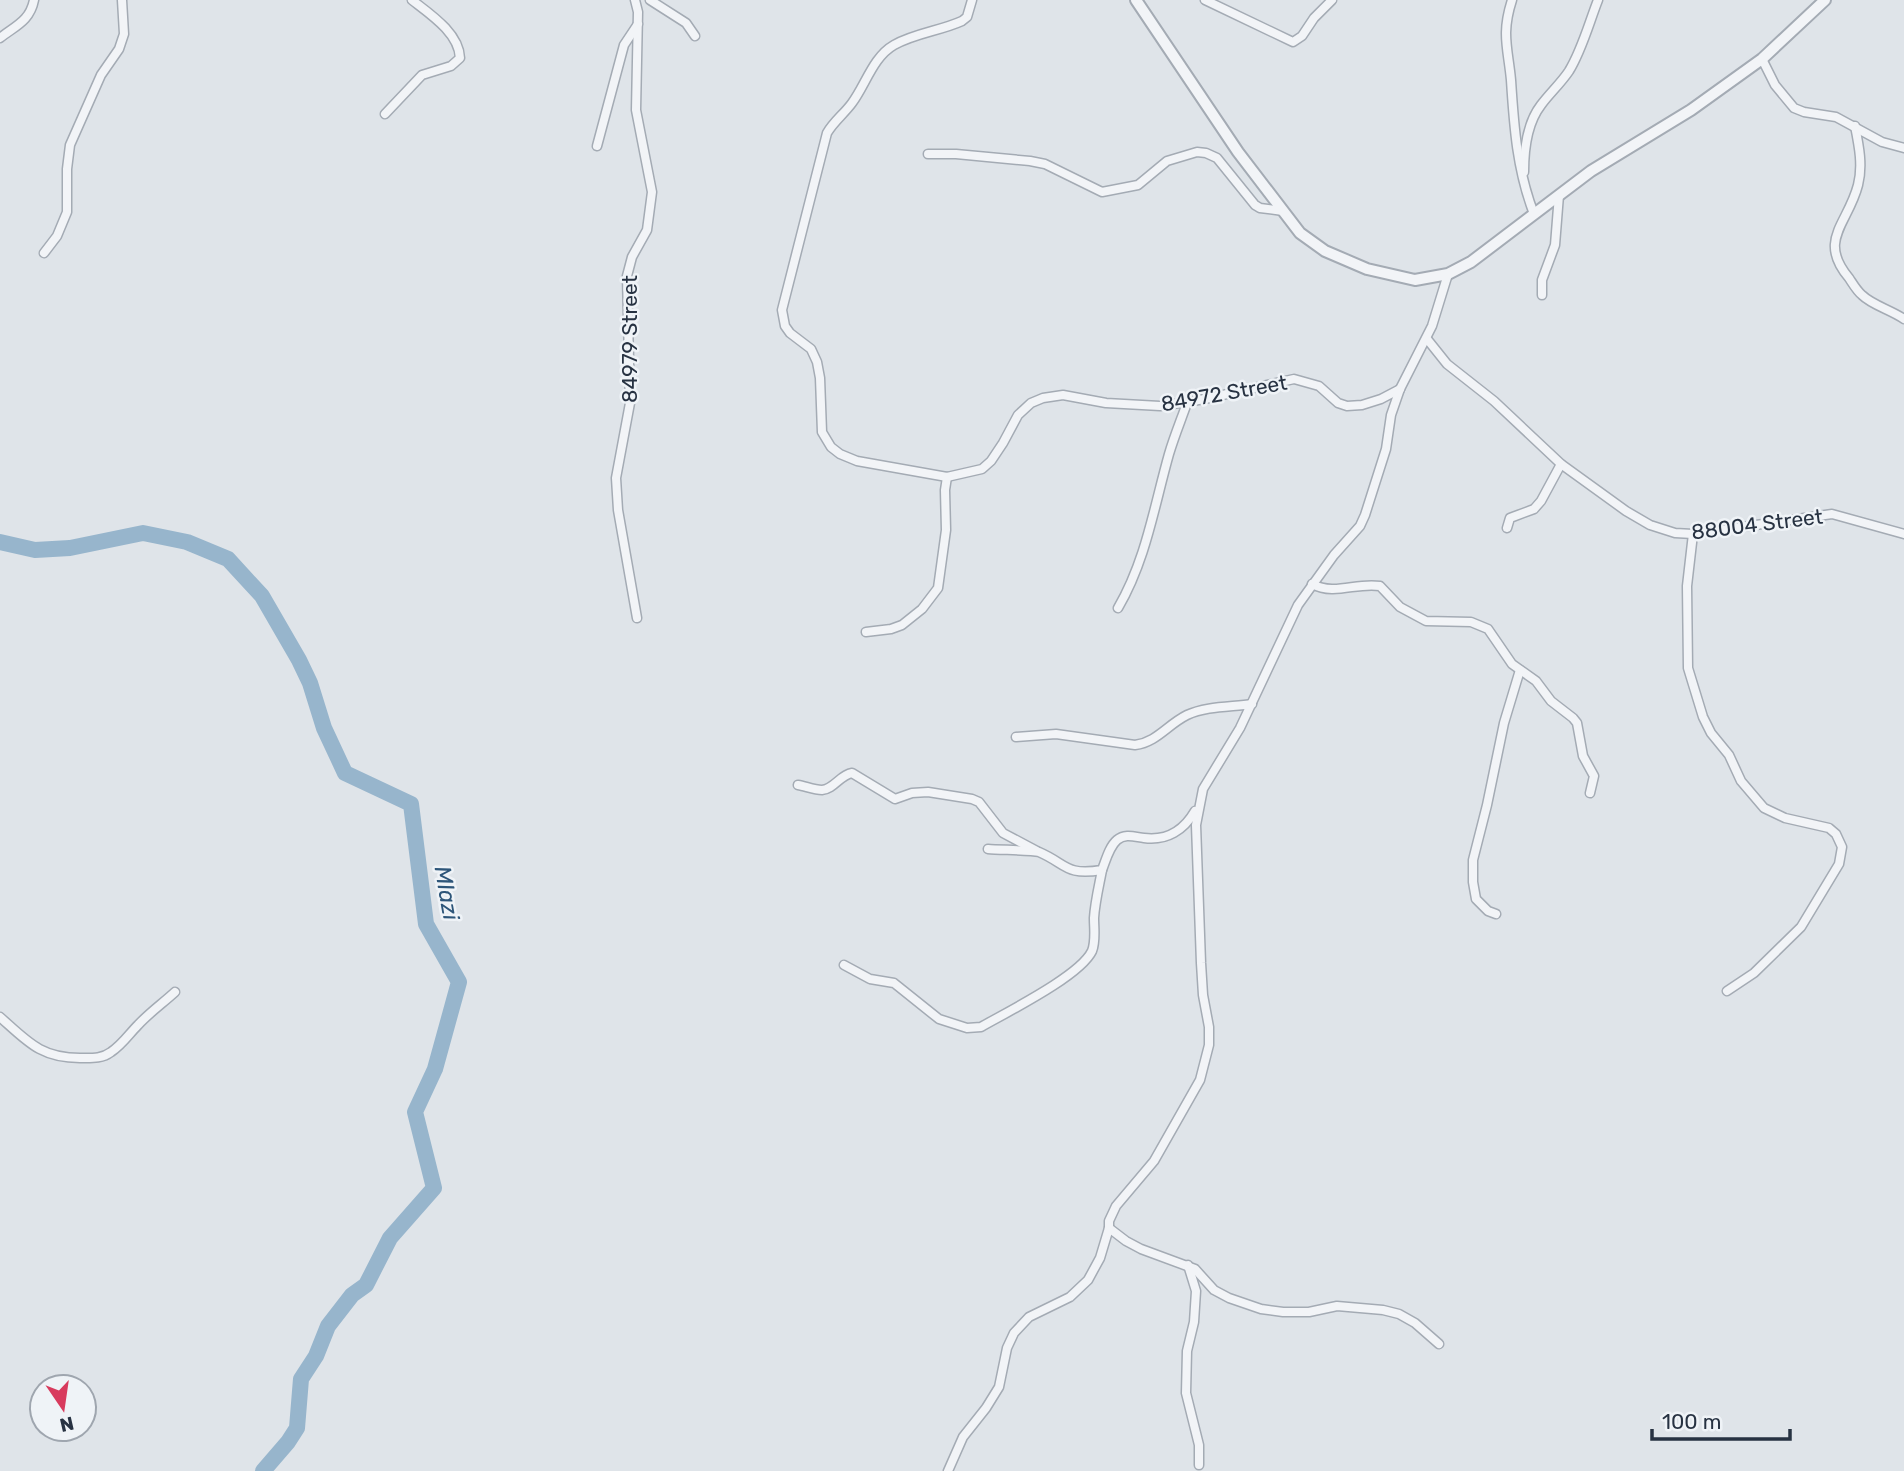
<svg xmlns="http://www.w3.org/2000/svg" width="1904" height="1471" font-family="Rubik,sans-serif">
	<rect width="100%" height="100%" fill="#dfe4e9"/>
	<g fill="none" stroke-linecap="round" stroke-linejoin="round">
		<path stroke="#97b5cc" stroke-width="16" d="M0,542L35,550L70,548L143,533L187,542L228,559L262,596L299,660L310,683L324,728L345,773L411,804L426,924L459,982L435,1069L415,1112L434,1188L390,1238L366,1285L352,1295L328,1326L316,1356L301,1379L297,1428L288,1442L263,1471"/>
		<g stroke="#a4abb4" stroke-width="11">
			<g id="minor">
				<path d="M635,0L638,12L636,110L652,192L647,230L632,257L627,276L630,403L616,478L618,510L637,618"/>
				<path d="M650,0L686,23L695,36"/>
				<path d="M972,0L967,17L962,21C940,31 915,33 894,45C873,57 866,84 852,103C844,114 834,121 827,133L782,310L785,326L790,333L811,349L817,362L820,378L822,432L831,447L840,454L857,461L947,477L982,469L991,461L1003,443L1018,415L1031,403L1043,398L1063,395L1106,403L1160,406L1205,399L1294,379L1319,386L1338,403L1347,406L1362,405L1381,399L1400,389"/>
				<path d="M1205,0L1293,42L1302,36L1314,18L1332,0"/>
				<path d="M1512,0C1501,34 1508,48 1511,80C1514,127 1517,170 1534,214"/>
				<path d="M0,38C15,26 30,21 34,0"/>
				<path d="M1762,59L1775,85L1794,108L1804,112L1836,117L1882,142L1904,148"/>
				<path d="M385,114L422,75L451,66L460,58C459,33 430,14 412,0"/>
				<path d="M1855,126C1859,146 1863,166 1858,185C1848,224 1817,240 1849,278C1853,284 1857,291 1862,295C1872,305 1891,310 1904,319"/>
				<path d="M597,146L624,45L638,24"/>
				<path d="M928,154H956L1030,161L1045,164L1102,192L1138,185L1167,161L1197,152L1206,153L1217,158L1255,205L1260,208L1283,211"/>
				<path d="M1524,172C1524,150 1527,123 1541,105C1550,93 1561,83 1569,71C1582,50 1589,23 1598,0"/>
				<path d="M44,253L57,236L67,212V169L70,145L101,75L119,49L124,34L122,0"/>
				<path d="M1542,295V280L1555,245L1559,195"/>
				<path d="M1427,339L1447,364L1494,401L1561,464L1626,511L1650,525L1675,533L1693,534L1832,514L1904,534"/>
				<path d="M1507,528L1510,518L1534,509L1541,501L1561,464"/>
				<path d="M1693,534L1687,586L1688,668L1703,717L1711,733L1729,755L1741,781L1764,808L1785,818L1829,828L1836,834L1842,847L1839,864L1801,927L1754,973L1727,991"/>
				<path d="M1312,584C1335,596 1356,582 1380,586L1400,607L1426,621L1471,622L1488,629L1512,664L1536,681L1551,701L1573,718L1577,723L1583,756L1594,776L1590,793"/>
				<path d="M1118,608C1146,560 1154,507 1169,454C1174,437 1181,420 1187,403"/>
				<path d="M866,632L891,629L902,625L922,609L938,588L946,530L945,490L947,477"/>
				<path d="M1016,737L1056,734L1135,745C1157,742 1167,725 1187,715C1206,706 1231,707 1252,704"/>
				<path d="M798,785C805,786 814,790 822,790C834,789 840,775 852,773L895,799L912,793L928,792L972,799L979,802L1003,833L1037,851"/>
				<path d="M988,849C999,850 1032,850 1039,852C1067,864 1065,876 1102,870C1106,860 1109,847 1117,840C1125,833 1135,837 1144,838C1167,841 1184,830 1195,811"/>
				<path d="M1496,914L1488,911L1476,899L1473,882V860L1487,805L1504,723L1520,670"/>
				<path d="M844,965L870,979L894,983L939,1019L967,1028L981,1027C1007,1012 1080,976 1092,951C1096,941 1094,929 1094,918C1095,902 1099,886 1102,870"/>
				<path d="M0,1017C28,1042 41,1058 80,1058C91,1058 102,1059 111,1052C122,1045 129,1034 138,1025C149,1013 163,1003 175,992"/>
				<path d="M1109,1228L1126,1241L1141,1249L1195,1269L1214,1290L1229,1298L1261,1309L1283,1312H1309L1337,1306L1383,1310L1399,1314L1415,1323L1439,1344"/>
				<path d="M1188,1265L1196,1291L1194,1322L1187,1351L1186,1393L1199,1445V1465"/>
				<path d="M948,1471L963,1437L986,1408L999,1387L1007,1348L1014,1333L1029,1317L1070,1297L1088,1280L1100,1258L1109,1228V1221L1116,1206L1154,1161L1200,1080L1209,1045V1027L1203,995L1201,963L1196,825L1203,789L1240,728L1298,605L1334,555L1360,526L1365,515L1386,449L1391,415L1400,389L1432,326L1448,274"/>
			</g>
		</g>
		<g stroke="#a4abb4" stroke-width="14">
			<path id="tertiary" d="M1136,0L1238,152L1300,233L1325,251L1367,269L1415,280L1448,274L1471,262L1591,171L1691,110L1762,59L1825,0"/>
		</g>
		<use href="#minor" stroke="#f2f4f7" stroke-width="8"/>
		<use href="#tertiary" stroke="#f2f4f7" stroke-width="10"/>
	</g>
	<g text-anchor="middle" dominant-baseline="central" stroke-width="5" stroke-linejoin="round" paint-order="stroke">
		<g font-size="21" fill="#273242" stroke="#eff3f7">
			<text transform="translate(629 339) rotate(-90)">84979 Street</text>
			<text transform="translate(1224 393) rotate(-10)">84972 Street</text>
			<text transform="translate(1757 524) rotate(-7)">88004 Street</text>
		</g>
		<g font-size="23" font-style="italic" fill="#2d5579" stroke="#eff3f7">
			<text transform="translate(447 893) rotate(80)">Mlazi</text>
		</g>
	</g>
	<g transform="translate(63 1408) rotate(167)"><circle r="33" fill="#eff3f7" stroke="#9fa6af" stroke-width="2"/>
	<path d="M0-5L12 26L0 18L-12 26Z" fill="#d83a5d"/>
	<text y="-10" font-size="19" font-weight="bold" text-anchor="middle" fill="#273242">N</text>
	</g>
	<path d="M1652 1429v10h138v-10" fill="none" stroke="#273242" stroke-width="3.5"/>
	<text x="1662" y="1429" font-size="21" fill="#273242" stroke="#eff3f7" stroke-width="5" paint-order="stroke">100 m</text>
</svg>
